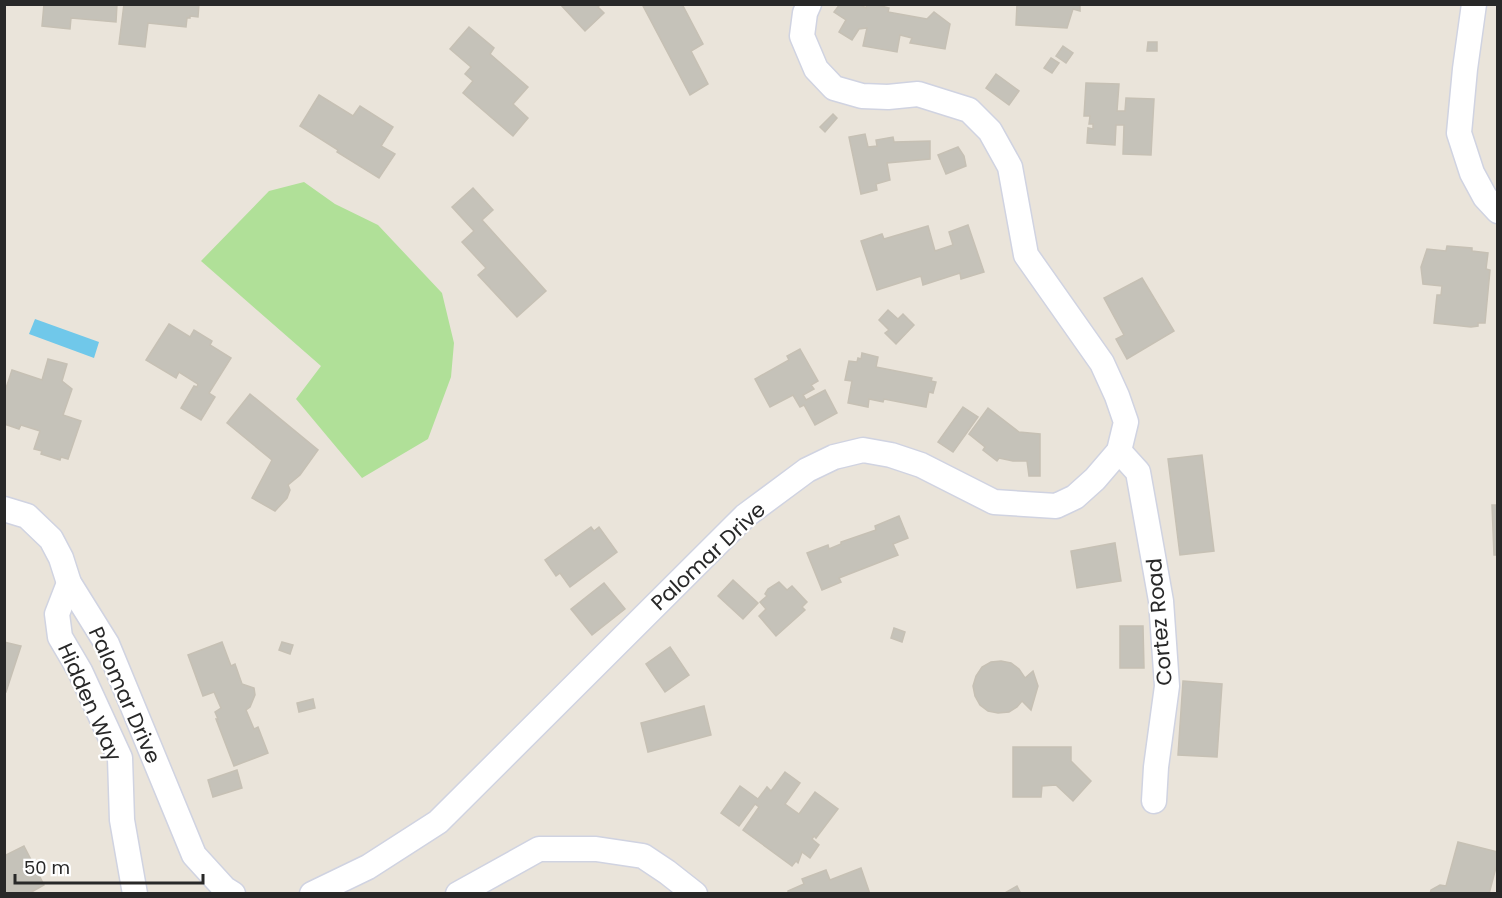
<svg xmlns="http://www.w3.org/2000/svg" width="1502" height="898" font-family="Poppins,sans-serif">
	<rect width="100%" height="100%" fill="#eae4da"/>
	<path fill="#b0e098" d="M304,182L335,204L378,225L442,293L454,343L451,377L428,439L362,478L296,399L321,366L201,261L269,191Z"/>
	<path fill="#70c8ea" d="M35,319L99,342L94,358L29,334Z"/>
	<g fill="#c5c2b9" stroke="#c6c0b4" stroke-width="1.5">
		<path d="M44,4H117L116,22L71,18L70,29L42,26Z"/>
		<path d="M124,4H199L198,17L190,16V18H187L186,27L148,23L145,47L119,44Z"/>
		<path d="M560,4H601L598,7L604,13L585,31Z"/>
		<path d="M642,4H682L703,44L691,51L708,84L690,95Z"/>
		<path d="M840,4H859L866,8L867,4H874L889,8L888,12L927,19L934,12L950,24L945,49L910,43L912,38L900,35L897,52L863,46L867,28L859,29L852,40L839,32L846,20L834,12Z"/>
		<path d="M1017,4H1080V11L1073,9L1067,28L1016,25Z"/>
		<path d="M469,27L494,48L490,54L528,87L513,104L528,118L513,136L463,93L473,81L465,74L471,67L450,49Z"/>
		<path d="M1148,42H1157V51H1147Z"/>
		<path d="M1063,46L1073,53L1066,63L1056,56Z"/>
		<path d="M1051,58L1059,63L1052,73L1044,68Z"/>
		<path d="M996,74L1019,91L1009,105L986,88Z"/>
		<path d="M1086,83L1119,84L1117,111H1125L1126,98L1154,99L1151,155L1123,154L1124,125H1116L1115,145L1087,143L1088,128L1093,129V124H1089L1090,116H1084Z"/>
		<path d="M319,95L353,116L360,106L393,127L381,146L395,154L379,178L337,152L338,150L300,126Z"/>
		<path d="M833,114L837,118L825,132L820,127Z"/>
		<path d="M865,134L868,147L877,146L876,140L893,137L894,142L930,141V159L887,163L890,180L876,184L877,190L861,194L849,137Z"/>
		<path d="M958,147L964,156L966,166L946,174L938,155Z"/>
		<path d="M473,188L493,210L482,220L546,291L517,317L478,275L486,268L462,242L474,231L452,207Z"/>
		<path d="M968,225L984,272L961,279L960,273L923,285L921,276L877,290L861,241L882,234L884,239L928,226L935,251L953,245L949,232Z"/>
		<path d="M1447,246L1472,248V251L1488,253L1486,269L1490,270L1485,323H1478V326L1471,327L1434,323L1437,295H1441L1442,286L1423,284L1421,267L1427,249L1446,251Z"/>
		<path d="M1142,278L1174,331L1127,359L1116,339L1124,335L1104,298Z"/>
		<path d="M888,310L898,319L903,314L914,325L896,344L885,333L889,330L879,320Z"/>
		<path d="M169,324L190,337L194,330L212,341L210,345L231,358L209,393L215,397L201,420L181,408L194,386L197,387L198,384L179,372L176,378L146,360Z"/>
		<path d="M800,349L818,381L811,385L814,389L803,395L806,400L825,390L837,413L815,425L804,405L800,407L793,395L770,407L755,379L789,360L787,356Z"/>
		<path d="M862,353L878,357L876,367L932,378L931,381L936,382L933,393L929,392L926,407L884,399L883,402L869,399L868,407L848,403L852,381L845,380L849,361L857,362L858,358L861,359Z"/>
		<path d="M48,359L67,364L62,381L72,389L63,415L81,421L68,459L61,457L60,460L41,454L42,451L34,449L40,431L21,425L19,429L4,424V394L12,370L42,380Z"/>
		<path d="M250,394L318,450L300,475L288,485L290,490L287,498L275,511L252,498L272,460L227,423Z"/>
		<path d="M963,407L978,417L953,452L938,442Z"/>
		<path d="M988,408L1019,432L1040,434V476H1029L1027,461H1013L999,458L997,461L983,450L985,447L969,434Z"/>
		<path d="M1202,455L1214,551L1180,555L1168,459Z"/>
		<path d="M1492,505H1498V555H1494Z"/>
		<path d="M899,516L908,538L893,544L898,555L839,578L841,582L822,590L807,553L828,545L829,549L841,544V542L876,530L875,526Z"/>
		<path d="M591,527L594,531L599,527L617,552L570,587L560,573L556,576L545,560Z"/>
		<path d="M1115,543L1121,581L1077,588L1071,551Z"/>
		<path d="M733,580L758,603L743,619L718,596Z"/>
		<path d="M779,582L787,590L792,586L807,602L802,607L805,610L776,636L759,616L766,609L760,602L767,596L765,594L768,589Z"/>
		<path d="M604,583L625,609L592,635L571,609Z"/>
		<path d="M1120,626H1143L1144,668H1120Z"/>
		<path d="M894,628L905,632L902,642L891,638Z"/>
		<path d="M4,642L21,646L6,692L4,691Z"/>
		<path d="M222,642L231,666L235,664L242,684L254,688L255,695L250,707L246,710L254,729L258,727L268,753L234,766L216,719H218L215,712L221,708L214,692L203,696L188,655Z"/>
		<path d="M282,642L293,645L290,654L279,650Z"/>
		<path d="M670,647L689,675L665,692L646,664Z"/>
		<path d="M1001,661L1011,663L1019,669L1025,678L1033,671L1038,686L1031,710L1022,701L1017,707L1009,712L998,713L988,711L980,705L975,696L973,686L976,676L982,667L991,662Z"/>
		<path d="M1183,681L1222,684L1217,757L1178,755Z"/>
		<path d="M313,699L315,708L299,712L297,703Z"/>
		<path d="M704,706L711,735L648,752L641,723Z"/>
		<path d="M1013,747H1071V761L1091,781L1073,801L1056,785L1042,786L1041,797H1013Z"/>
		<path d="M237,770L242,788L213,797L208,780Z"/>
		<path d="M785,772L800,783L785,804L799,814L815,792L838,809L816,838L814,836L812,839L819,845L810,858L802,852L798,863L796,861L792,866L743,830L759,807L755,804L739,826L721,813L740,786L758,799L767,787L771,791Z"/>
		<path d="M1458,842L1498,852V860L1489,894H1430L1431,890L1440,885L1446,886Z"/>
		<path d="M24,846L44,885L28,894H4V856Z"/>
		<path d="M861,868L870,894H788V891L804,884L802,879L826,870L830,880Z"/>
		<path d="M1017,886L1021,894H1003Z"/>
	</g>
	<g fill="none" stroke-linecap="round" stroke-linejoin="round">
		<g stroke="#d0d3e1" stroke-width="27">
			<g id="minor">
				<path d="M1474,4L1465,69L1459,133L1472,173L1485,197L1498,211"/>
				<path d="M1119,451L1138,472L1161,601L1167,686L1156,767L1154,801"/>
				<path d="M4,509L27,516L51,539L61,558L69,583L107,644L194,855L225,889L233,894"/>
				<path d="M69,583L57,614L60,637L80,671L120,758L122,820L135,894"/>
				<path d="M312,894L368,867L438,822L745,516L807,470L834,457L863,450L891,455L921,465L994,502L1056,506L1075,497L1095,479L1119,451L1126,422L1117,396L1102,363L1026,255L1010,167L990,131L969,110L918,94L888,97L862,96L834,88L816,69L802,36L805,13L809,4"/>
				<path d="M458,894L539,849H596L643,856L667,872L695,894"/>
			</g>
		</g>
		<use href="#minor" stroke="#fff" stroke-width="24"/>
	</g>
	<g text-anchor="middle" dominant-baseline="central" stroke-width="4.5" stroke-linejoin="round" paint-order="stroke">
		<g font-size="21" fill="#282828" stroke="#fff">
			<text transform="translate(708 556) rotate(-43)">Palomar Drive</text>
			<text transform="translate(1159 622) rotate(-95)">Cortez Road</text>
			<text transform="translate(125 695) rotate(66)">Palomar Drive</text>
			<text transform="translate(90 702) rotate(66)">Hidden Way</text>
		</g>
	</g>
	<rect width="1502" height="898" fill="none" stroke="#282828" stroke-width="12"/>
	<path d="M15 874v9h188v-9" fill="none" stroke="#282828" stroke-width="3"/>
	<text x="24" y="874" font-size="18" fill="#282828" stroke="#ffffff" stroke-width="4.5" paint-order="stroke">50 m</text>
</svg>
